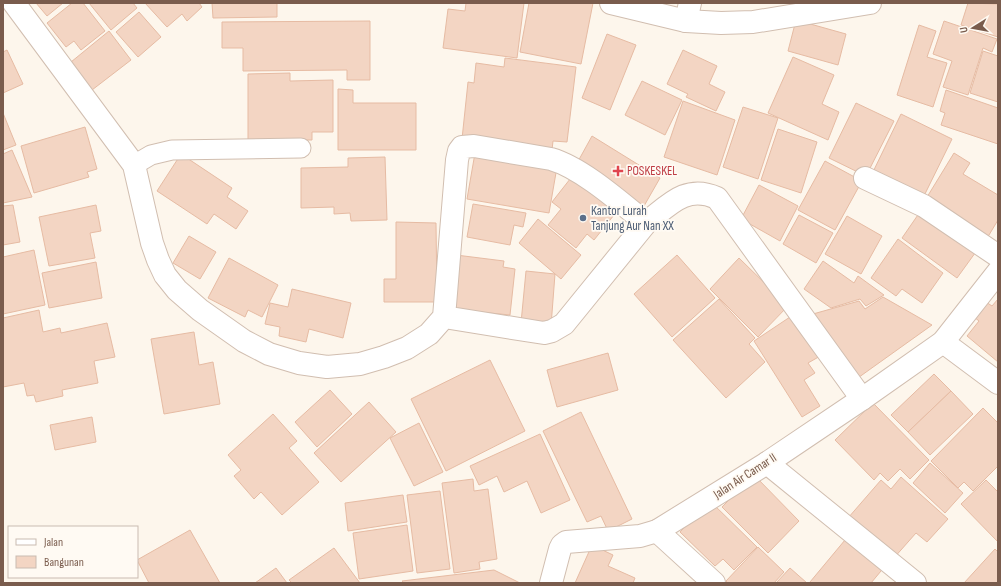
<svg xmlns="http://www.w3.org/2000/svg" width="1001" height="586" font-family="'Sofia Sans Condensed',sans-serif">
	<rect width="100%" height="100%" fill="#fdf6ec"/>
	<g fill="#f3d5c3" stroke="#e6bba3">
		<path d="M36,3H63L47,16Z"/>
		<path d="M72,3H83L105,31L81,50L74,41L66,47L47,23Z"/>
		<path d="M89,3H133L137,8L111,30Z"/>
		<path d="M145,3H199L202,7L187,21L182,14L167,27Z"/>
		<path d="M212,3H277V17L213,18Z"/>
		<path d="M466,3H524L517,58L443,48L448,9L465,11Z"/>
		<path d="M529,3H593L581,64L520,52Z"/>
		<path d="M968,3L998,4V37L961,25Z"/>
		<path d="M139,12L161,37L138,57L116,32Z"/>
		<path d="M796,20L846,34L838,65L788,51Z"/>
		<path d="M370,21V80H347V70L243,71V48H222V22Z"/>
		<path d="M944,21L997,39L992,52L983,48L968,95L943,87L952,61L933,54Z"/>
		<path d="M919,25L936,31L927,57L947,63L933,107L897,95Z"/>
		<path d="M109,31L131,60L92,90L71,62Z"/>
		<path d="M607,34L636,45L610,110L582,98Z"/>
		<path d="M7,50L23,84L3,93V52Z"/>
		<path d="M683,50L717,66L709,84L725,92L716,111L686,97L688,94L667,84Z"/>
		<path d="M983,51L998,56V102L970,93Z"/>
		<path d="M793,57L834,75L822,104L839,112L828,140L768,113Z"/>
		<path d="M505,58L576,67L567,142L553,141L552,150L462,139L468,82L474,83L476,63L504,67Z"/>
		<path d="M290,73V81L333,80V132H312V140H248V74Z"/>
		<path d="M642,81L682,100L665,135L625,115Z"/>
		<path d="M338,89L353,90V103H416V150H338Z"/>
		<path d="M946,90L998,108V144L941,125L945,113L940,111Z"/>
		<path d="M683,101L735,120L717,175L664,157Z"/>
		<path d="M856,103L894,121L866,176L829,158Z"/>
		<path d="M743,107L778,118L758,179L723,167Z"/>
		<path d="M3,113L16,145L3,150Z"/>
		<path d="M901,114L952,139L921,202L871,176Z"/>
		<path d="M85,127L97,169L87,172L89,177L34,193L21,146Z"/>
		<path d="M778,129L817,142L801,193L761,180Z"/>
		<path d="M592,136L660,178L644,206L576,165Z"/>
		<path d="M12,150L32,197L3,203V154Z"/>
		<path d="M475,153L557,167L549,213L467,199Z"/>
		<path d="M954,153L970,163L963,174L998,195V220L986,240L924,202Z"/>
		<path d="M181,154L232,188L227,197L248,211L236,229L214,214L207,224L157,191Z"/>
		<path d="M385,157L387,220L351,221L350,213L334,214V207L301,208V168L348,167V158Z"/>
		<path d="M825,161L862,181L835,230L798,210Z"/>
		<path d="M574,174L618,210L594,240L587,234L576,248L548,225L561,209L552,202Z"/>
		<path d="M759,185L798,206L780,241L741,219Z"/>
		<path d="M473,204L526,213L523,227L514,225L510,245L467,237Z"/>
		<path d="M13,205L20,242L3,245V206Z"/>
		<path d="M96,205L101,231L90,233L95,258L49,266L39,217Z"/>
		<path d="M922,209L978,249L957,278L902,238Z"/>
		<path d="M799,215L833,233L816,263L783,244Z"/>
		<path d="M847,216L882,236L861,274L825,254Z"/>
		<path d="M538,219L581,255L561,279L519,243Z"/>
		<path d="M396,222L436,223L437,302H384V279H396Z"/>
		<path d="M189,236L216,252L200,279L173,263Z"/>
		<path d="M898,239L943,273L922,303L902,289L896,296L871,278Z"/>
		<path d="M34,250L45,305L3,314V257Z"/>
		<path d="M456,255L504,261L503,267L515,269L510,315L450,309Z"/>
		<path d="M677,255L715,298L672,337L634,294Z"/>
		<path d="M229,258L278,285L262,317L248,310L245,317L208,298Z"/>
		<path d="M739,258L788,306L758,337L710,289Z"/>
		<path d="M823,261L854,283L858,276L884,295L866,306L860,299L831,308L804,289Z"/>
		<path d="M96,262L102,298L49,308L42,273Z"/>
		<path d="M526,271L555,274L551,326L521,323Z"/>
		<path d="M292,289L351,303L343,338L309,329L306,342L279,336L280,327L265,324L270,303L288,307Z"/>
		<path d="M883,297L932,325L855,380L813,314L859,301L865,309Z"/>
		<path d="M719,299L755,338L749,344L765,362L726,398L673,340Z"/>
		<path d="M998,299V362L967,336L979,321L974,317L986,302L992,306Z"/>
		<path d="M39,310L43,332L60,328L61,333L107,323L115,357L94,361L98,383L62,390L63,396L36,402L34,395L27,396L24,383L3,387V318Z"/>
		<path d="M796,313L822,355L808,363L815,373L804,380L820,406L802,417L754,341Z"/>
		<path d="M194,332L199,365L213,362L220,404L164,414L151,339Z"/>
		<path d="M608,353L618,390L557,407L547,370Z"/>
		<path d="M490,360L525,431L446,471L411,399Z"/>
		<path d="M934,374L951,391L908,432L891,415Z"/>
		<path d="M330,390L352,414L317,447L295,422Z"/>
		<path d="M951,391L973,414L930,455L908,432Z"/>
		<path d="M369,402L396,432L341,482L314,453Z"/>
		<path d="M873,403L929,460L910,479L900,469L888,481L880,473L874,480L835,440Z"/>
		<path d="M983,408L998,423V466L973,491L964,482L958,488L931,461Z"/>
		<path d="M581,412L632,519L608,531L601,516L587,522L543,431Z"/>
		<path d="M273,414L297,441L289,448L319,482L282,515L261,492L254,499L234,476L241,470L228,455Z"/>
		<path d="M92,417L96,442L55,450L50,425Z"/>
		<path d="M419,423L443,472L414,486L390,438Z"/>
		<path d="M540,434L570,500L541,513L527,481L504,492L497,476L479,485L470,466Z"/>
		<path d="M930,463L963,493L945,513L913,483Z"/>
		<path d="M754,475L799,521L768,553L722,507Z"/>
		<path d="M901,477L948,519L927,542L916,533L893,559L848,518L881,480L891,489Z"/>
		<path d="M473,479L474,491L488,489L497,559L479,562L480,569L454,573L442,483Z"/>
		<path d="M986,480L998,492V542L961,504Z"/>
		<path d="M440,491L450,569L417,573L407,495Z"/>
		<path d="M403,495L407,522L348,531L345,503Z"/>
		<path d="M710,501L757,547L734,570L723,559L715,566L680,532Z"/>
		<path d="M407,525L413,571L359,579L353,533Z"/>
		<path d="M190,530L220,583H149L137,560Z"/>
		<path d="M850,534L886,565L871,583H811L810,582Z"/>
		<path d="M592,545L613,555L608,566L635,578L633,583H575Z"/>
		<path d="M758,547L784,572L774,583H728L726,581Z"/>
		<path d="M334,548L360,583H292L289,580Z"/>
		<path d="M995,549L998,552V583H964Z"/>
		<path d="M276,568L287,583H255Z"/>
		<path d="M790,568L807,583H776Z"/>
		<path d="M494,570L520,583H404L402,581Z"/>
	</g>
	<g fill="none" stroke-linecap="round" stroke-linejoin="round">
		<g stroke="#d1beb0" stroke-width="21">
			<path id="lane" d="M134,165L151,155L172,150L301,148"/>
		</g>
		<g stroke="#d1beb0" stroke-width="24">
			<g id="street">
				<path d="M14,3L134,165L152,243L158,260L165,275L177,290L200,310L244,341L269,354L299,363L327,367L360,364L384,357L407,348L429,334L444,317L457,160L459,151L462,147L474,146L551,159C582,168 620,202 646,223L564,324L552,331L544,333L444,317"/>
				<path d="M611,3L686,21L721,23L753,22L870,3"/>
				<path d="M686,21L690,3"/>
				<path d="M865,178L924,206L998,256"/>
				<path d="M646,223C669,205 686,184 717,198L862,399"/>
				<path d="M943,342L998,383"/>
				<path d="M767,463L915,583"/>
				<path d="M657,531L714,583"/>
				<path d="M551,583L560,549L562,545L566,542L640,536L657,531L767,463L862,399L943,342L998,272"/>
			</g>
		</g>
		<use href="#lane" stroke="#fff" stroke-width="19"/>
		<use href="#street" stroke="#fff" stroke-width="22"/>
	</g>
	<path fill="#e0444e" stroke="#fffaf3" stroke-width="1.5" d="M616 165h4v4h4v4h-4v4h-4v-4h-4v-4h4z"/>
	<circle fill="#5c6f8a" stroke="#fffaf3" stroke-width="1.5" cx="583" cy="218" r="4"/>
	<g text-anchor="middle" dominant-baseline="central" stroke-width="3.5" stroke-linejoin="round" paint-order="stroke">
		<g font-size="13" fill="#be3a42" stroke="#fffaf3" text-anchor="start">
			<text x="627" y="171">POSKESKEL</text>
		</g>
		<g font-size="13" fill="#4e5e75" stroke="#fffaf3" text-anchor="start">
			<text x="591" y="211">Kantor Lurah<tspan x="591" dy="15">Tanjung Aur Nan XX</tspan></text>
		</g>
		<g font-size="13" fill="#7a5c4d" stroke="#fffaf3">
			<text transform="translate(745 476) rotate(-33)">Jalan Air Camar II</text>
		</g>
	</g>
	<rect width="1001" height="586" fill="none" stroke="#7a5c4d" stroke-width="8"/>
	<rect x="8" y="526" width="130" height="52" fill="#fffaf3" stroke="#cabbb1"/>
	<rect x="16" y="539" width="20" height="6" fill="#ffffff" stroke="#cabbb1"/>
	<text x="44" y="546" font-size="12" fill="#7a5c4d">Jalan</text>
	<rect x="16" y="556" width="20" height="12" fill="#f3d5c3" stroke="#cabbb1"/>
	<text x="44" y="566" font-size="12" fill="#7a5c4d">Bangunan</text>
	<g transform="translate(973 28) rotate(259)" stroke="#fffaf3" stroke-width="3" paint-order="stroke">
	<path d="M0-3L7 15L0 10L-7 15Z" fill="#7a5c4d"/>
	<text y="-6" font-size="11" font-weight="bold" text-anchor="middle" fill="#7a5c4d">U</text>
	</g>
</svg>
